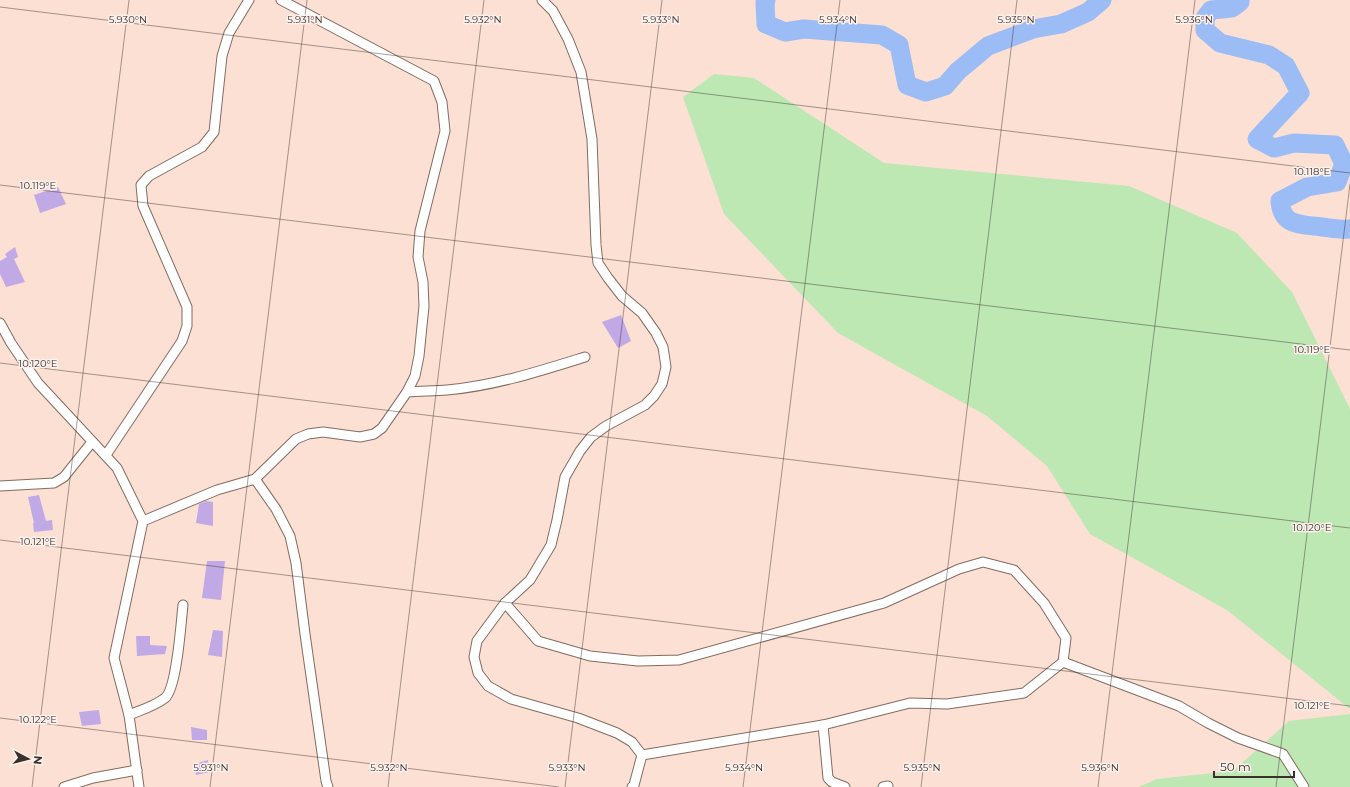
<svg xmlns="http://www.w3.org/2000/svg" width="1350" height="787" font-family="Montserrat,sans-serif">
	<rect width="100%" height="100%" fill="#fbe0d3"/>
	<g fill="#bde7b3">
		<path d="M714,74L754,78L884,163L1129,186L1237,233L1292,292L1350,409V709L1227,610L1090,534L1047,466L987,416L838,333L724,214L683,97Z"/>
		<path d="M1350,714V787H1139L1157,779L1233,771L1289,721Z"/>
	</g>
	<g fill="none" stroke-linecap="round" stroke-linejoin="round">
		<g stroke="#9cbcf5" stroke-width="19">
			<path d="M766,0L765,3L766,24L785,32L804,29L882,35L899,45L907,85L926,92L945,86L958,71L988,46L1033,29L1061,24L1088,12L1102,0"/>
			<path d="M1240,0V2L1232,8L1211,10L1205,18V30L1220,43L1269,55L1286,66L1300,93L1257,139L1274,148L1294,143L1335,145L1344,164L1337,182L1307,187L1280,201C1282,227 1301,224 1322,227C1331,228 1341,230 1350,229"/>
		</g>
	</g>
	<g fill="#c1a9e6">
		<path d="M58,187L66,204L40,213L34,195Z"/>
		<path d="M15,247L18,257L14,259L25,282L6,287L0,274V261L7,257L5,254Z"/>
		<path d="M621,315L631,341L618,348L602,322Z"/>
		<path d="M39,495L46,521L52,520L53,530L34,532L33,523H34L28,497Z"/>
		<path d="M206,501L213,502V526L196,523L199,504Z"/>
		<path d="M207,561H225L221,600L202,598Z"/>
		<path d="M213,630L223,631L222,657L208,655Z"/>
		<path d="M136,636H150V645L167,646L165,654L137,656Z"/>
		<path d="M99,710L101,724L82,726L79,712Z"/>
		<path d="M191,727L207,730V740H192Z"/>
		<path d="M208,760L210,772L196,775L194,764Z"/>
	</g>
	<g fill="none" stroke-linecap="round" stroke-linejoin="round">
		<g stroke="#836c61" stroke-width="11">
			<g id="street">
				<path d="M542,0L553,11L568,39L581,72L592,139L596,245L598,263L608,278L622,296L642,313L656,333L663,347L666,367L662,384L654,396L645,405L606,426L591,437L580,451L565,477L557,520L551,545L530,580L505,603L477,641L474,657L478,673L488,686L511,699L578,718L617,733L632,742L642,755L634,785L632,787"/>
				<path d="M0,323L11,343L38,383L117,468L143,521L114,658L129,715L139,787"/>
				<path d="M407,392C420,391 434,391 447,390C494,386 540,371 585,357"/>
				<path d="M106,455L182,341L187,326V307L143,206L141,185L149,176L202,147L214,132L222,56L229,33L249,0"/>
				<path d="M255,479L276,509L290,536L296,563L305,634L326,781L328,787"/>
				<path d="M0,486L54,483L64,477L92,442"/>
				<path d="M143,521L217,490L255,479L296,439L308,434L323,432L360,437L374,434L382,428L407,392L415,376L419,356L424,306L423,282L418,257L420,231L445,131L442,102L434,81L281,0"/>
				<path d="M505,603L538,641L590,656L638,661L679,660L884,603L959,569L983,562L1014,570L1044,603L1066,638L1063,662L1024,693L947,704L910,703L823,725L642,755"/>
				<path d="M1063,662L1179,706L1208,723L1238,738L1283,754L1304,787"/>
				<path d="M129,715C141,710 155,706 165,698C177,688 181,622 183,605"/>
				<path d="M823,725L828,778L832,782L845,787"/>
				<path d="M64,787L93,778L137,770"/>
				<path d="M883,787L888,786"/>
			</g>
		</g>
		<use href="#street" stroke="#fff" stroke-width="9"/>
	</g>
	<path fill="none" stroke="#3b312c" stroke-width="1" stroke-opacity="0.45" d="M0,7L1350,173M0,185L1350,350M0,363L1350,528M0,540L1350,706M0,718L559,787M32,787L129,0M210,787L307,0M388,787L484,0M565,787L662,0M743,787L840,0M921,787L1017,0M1098,787L1195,0M1276,787L1350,184"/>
	<g font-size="10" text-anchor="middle" fill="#3b312c" stroke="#fcf1ec" stroke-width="3" stroke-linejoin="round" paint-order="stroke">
		<text x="128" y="23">5.930°N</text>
		<text x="305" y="23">5.931°N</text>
		<text x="483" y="23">5.932°N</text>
		<text x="661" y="23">5.933°N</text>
		<text x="838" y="23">5.934°N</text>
		<text x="1016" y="23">5.935°N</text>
		<text x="1194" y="23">5.936°N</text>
		<text x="1312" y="175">10.118°E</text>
		<text x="38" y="189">10.119°E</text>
		<text x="1312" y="353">10.119°E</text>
		<text x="38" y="367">10.120°E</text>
		<text x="1312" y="531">10.120°E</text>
		<text x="38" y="545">10.121°E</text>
		<text x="1312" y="709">10.121°E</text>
		<text x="38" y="723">10.122°E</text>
		<text x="211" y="771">5.931°N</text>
		<text x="389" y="771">5.932°N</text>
		<text x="567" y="771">5.933°N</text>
		<text x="744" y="771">5.934°N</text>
		<text x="922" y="771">5.935°N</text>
		<text x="1100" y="771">5.936°N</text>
	</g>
	<g transform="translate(28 759) rotate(97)" stroke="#fcf1ec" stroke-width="3" paint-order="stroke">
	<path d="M0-3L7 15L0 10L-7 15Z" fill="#3b312c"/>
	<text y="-6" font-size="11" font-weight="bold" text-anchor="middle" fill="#3b312c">N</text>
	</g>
	<path d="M1214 771v6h80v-6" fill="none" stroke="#3b312c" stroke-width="2"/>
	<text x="1220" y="771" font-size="12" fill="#3b312c" stroke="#fcf1ec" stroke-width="3" paint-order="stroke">50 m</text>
</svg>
